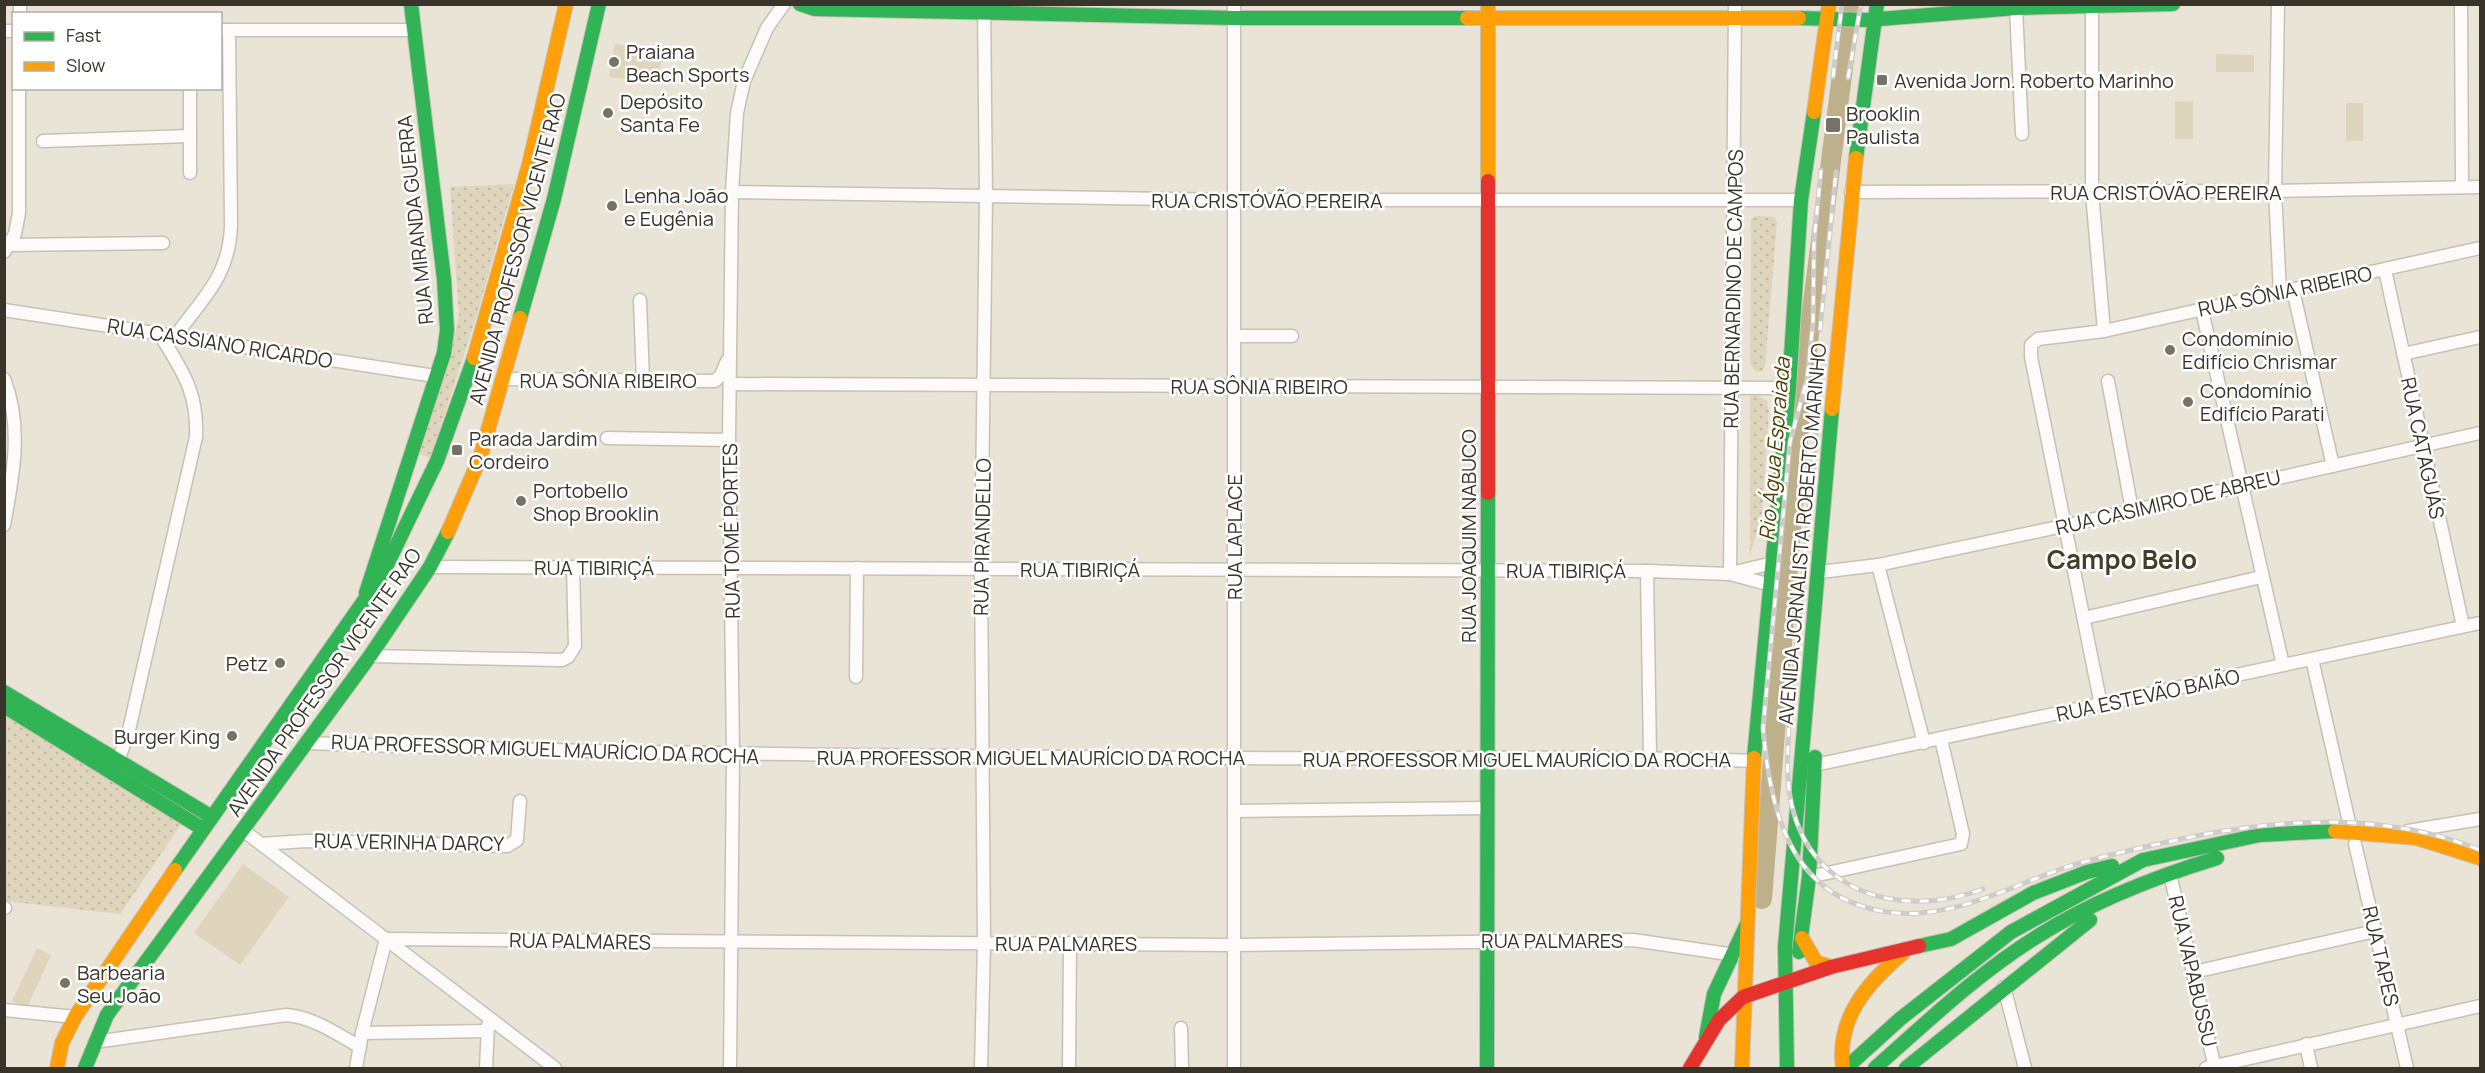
<svg xmlns="http://www.w3.org/2000/svg" width="2485" height="1073" font-family="Manrope,sans-serif">
	<defs>
		<pattern id="park-dots" width="8" height="8" patternUnits="userSpaceOnUse" patternTransform="scale(1.5)"><rect width="8" height="8" fill="#dfd4bc"/><path d="M2 2h.1M6 6h.1" fill="none" stroke="#c0b7a2" stroke-width="1.8" stroke-linecap="round"/></pattern>
	</defs>
	<rect width="100%" height="100%" fill="#eae4d6"/>
	<g fill="#dfd4bc">
		<path d="M615,44L664,50L657,83L609,77Z"/>
		<path d="M2216,54L2254,55V72H2216Z"/>
		<path d="M2175,101L2193,102V139H2175Z"/>
		<rect x="2346" y="103" width="17" height="38"/>
		<path d="M243,864L289,897L240,965L194,933Z"/>
		<path d="M37,948L51,955L27,1008L12,1001Z"/>
	</g>
	<g fill="url(#park-dots)">
		<path d="M514,184L475,321L430,458L416,453L451,351L459,316L450,187Z"/>
		<path d="M1758,216L1774,217L1777,222L1765,366L1762,371H1755L1750,364L1751,218Z"/>
		<path d="M1757,395L1767,401L1769,412L1762,514L1750,555V396Z"/>
		<path d="M4,715L185,819L120,914L5,901Z"/>
	</g>
	<g fill="none" stroke-linecap="round" stroke-linejoin="round">
		<path stroke="#bfb08c" stroke-width="20" d="M1762,899L1802,389L1851,4"/>
		<g stroke="#c6c1b6" stroke-width="15">
			<g id="street">
				<path d="M20,4V14"/>
				<path d="M2092,4V193L2104,331"/>
				<path d="M2278,4L2275,191L2280,293"/>
				<path d="M2461,4L2462,187"/>
				<path d="M2016,8L2022,134"/>
				<path d="M222,30H414"/>
				<path d="M4,31H14"/>
				<path d="M43,141L190,136"/>
				<path d="M190,173V88"/>
				<path d="M732,192L1234,200H1801"/>
				<path d="M1851,192L2275,191L2480,187"/>
				<path d="M9,245L163,243"/>
				<path d="M4,252L15,234L19,213V88"/>
				<path d="M2385,270L2463,626"/>
				<path d="M2293,290L2333,466"/>
				<path d="M640,300L643,381"/>
				<path d="M4,310L435,376"/>
				<path d="M2202,310L2283,665"/>
				<path d="M176,335C204,297 229,276 231,226L229,30"/>
				<path d="M1234,336H1292"/>
				<path d="M2403,354L2480,337"/>
				<path d="M4,379C23,426 13,476 4,525"/>
				<path d="M504,379L715,381L721,375L727,361"/>
				<path d="M2108,381L2132,510"/>
				<path d="M730,384L1789,388"/>
				<path d="M607,438L729,440"/>
				<path d="M1878,565L1924,743"/>
				<path d="M430,567L1647,571L1730,574L1771,585"/>
				<path d="M1647,571L1650,757"/>
				<path d="M1820,572L1878,565L2063,526L2480,433"/>
				<path d="M1731,573L1773,563"/>
				<path d="M1730,574L1735,4"/>
				<path d="M2084,618L2261,577"/>
				<path d="M370,656L562,660L568,657L575,646L573,567"/>
				<path d="M2312,659L2351,831"/>
				<path d="M856,677L857,568"/>
				<path d="M2101,705L2031,357V345L2038,339L2104,331L2480,248"/>
				<path d="M308,743C616,754 923,756 1231,758C1406,759 1580,755 1754,761"/>
				<path d="M118,761L129,730L196,437C198,391 182,371 159,333"/>
				<path d="M1815,765L2480,623"/>
				<path d="M1234,811L1487,808"/>
				<path d="M244,831L555,1068"/>
				<path d="M2408,831L2480,819"/>
				<path d="M261,844L306,841L507,846L517,840L520,801"/>
				<path d="M2355,844L2407,1068"/>
				<path d="M2170,874L2215,1068"/>
				<path d="M1809,877L1961,844L1963,834L1941,739"/>
				<path d="M4,908H5"/>
				<path d="M2194,972L2375,931"/>
				<path d="M2004,987L2025,1068"/>
				<path d="M4,1010L75,1017"/>
				<path d="M1181,1028L1182,1068"/>
				<path d="M362,1033L487,1031"/>
				<path d="M95,1042L286,1015C313,1017 337,1034 360,1047"/>
				<path d="M2306,1044L2311,1068"/>
				<path d="M356,1068L362,1033L386,939L1234,945L1633,940L1735,955"/>
				<path d="M486,1068L488,1025"/>
				<path d="M730,1068L733,755L729,440L732,192L737,113L744,81L767,28L784,4"/>
				<path d="M981,1068L984,943L981,569L986,198L984,6"/>
				<path d="M1069,1068L1070,943"/>
				<path d="M1234,1068V4"/>
				<path d="M2206,1068L2480,1006"/>
			</g>
		</g>
		<g stroke="#c6c1b6" stroke-width="16">
			<g id="fast">
				<path d="M800,4L815,9L1234,18H1467"/>
				<path d="M1799,18L1867,20L2016,8L2173,4"/>
				<path d="M1856,158L1877,4"/>
				<path d="M520,318L554,199L599,4"/>
				<path d="M366,593L444,353L447,330L444,279L411,4"/>
				<path d="M4,692L212,817"/>
				<path d="M4,706L203,829"/>
				<path d="M1754,758L1789,388L1801,200L1814,112"/>
				<path d="M175,870L382,575L437,461L474,358"/>
				<path d="M1919,946L1951,939L2033,893L2087,872L2112,866"/>
				<path d="M1799,952L1809,877L1815,757"/>
				<path d="M1706,1037L1714,994L1747,924"/>
				<path d="M85,1068L107,1015L370,656L430,567L448,532"/>
				<path d="M1487,1068L1488,493"/>
				<path d="M1787,1068L1785,947L1832,409"/>
				<path d="M1846,1068L1900,1019L2011,932L2143,860L2260,835L2335,831"/>
				<path d="M1875,1068C1927,1022 1978,973 2038,936C2093,901 2155,877 2217,858"/>
				<path d="M1906,1068L2090,920"/>
			</g>
		</g>
		<g stroke="#c6c1b6" stroke-width="16">
			<g id="slow">
				<path d="M1467,18H1799"/>
				<path d="M1814,112L1829,4"/>
				<path d="M1488,181V4"/>
				<path d="M474,358L529,165L566,4"/>
				<path d="M1832,409L1856,158"/>
				<path d="M448,532L480,458L520,318"/>
				<path d="M2335,831L2417,838L2480,858"/>
				<path d="M1802,938L1816,962L1831,967"/>
				<path d="M57,1068L62,1043L75,1017L175,870"/>
				<path d="M1742,1068L1754,758"/>
				<path d="M1843,1068C1836,1019 1867,983 1903,953"/>
			</g>
		</g>
		<g stroke="#c6c1b6" stroke-width="16">
			<g id="jam">
				<path d="M1488,493V181"/>
				<path d="M1690,1068L1719,1020L1743,997L1831,967L1919,946"/>
			</g>
		</g>
		<use href="#street" stroke="#fcfbf9" stroke-width="12"/>
		<use href="#fast" stroke="#30b455" stroke-width="14"/>
		<use href="#slow" stroke="#ff9f0a" stroke-width="14"/>
		<use href="#jam" stroke="#e5322d" stroke-width="14"/>
		<g stroke="#ceccc8" stroke-width="5">
			<g id="rail">
				<path d="M1833,77L1842,4"/>
				<path d="M1848,78L1861,4"/>
				<path d="M1821,170L1814,241L1813,323L1807,379L1790,442L1763,728C1770,811 1790,899 1888,912C1950,921 2010,886 2067,867C2098,857 2131,850 2163,843C2269,819 2378,809 2480,850"/>
				<path d="M1820,330L1836,172"/>
				<path d="M1816,369V439L1789,722C1788,747 1786,771 1790,796C1806,893 1900,920 1983,889"/>
			</g>
		</g>
		<use href="#rail" stroke="#fff" stroke-width="3" stroke-dasharray="9" stroke-linecap="butt"/>
	</g>
	<g fill="#767266" stroke="#fff" stroke-width="2">
		<circle cx="614" cy="62" r="6"/>
		<rect x="1876" y="74" width="12" height="12" rx="3"/>
		<circle cx="608" cy="113" r="6"/>
		<rect x="1825" y="117" width="16" height="16" rx="3"/>
		<circle cx="612" cy="206" r="6"/>
		<circle cx="2170" cy="350" r="6"/>
		<circle cx="2188" cy="402" r="6"/>
		<rect x="451" y="444" width="12" height="12" rx="3"/>
		<circle cx="521" cy="501" r="6"/>
		<circle cx="280" cy="663" r="6"/>
		<circle cx="232" cy="736" r="6"/>
		<circle cx="65" cy="983" r="6"/>
	</g>
	<g text-anchor="middle" dominant-baseline="central" stroke-width="5" stroke-linejoin="round" paint-order="stroke">
		<g font-size="20" fill="#38342a" stroke="#fff" text-anchor="start">
			<text x="626" y="51">Praiana<tspan x="626" dy="23">Beach Sports</tspan></text>
			<text x="1894" y="80">Avenida Jorn. Roberto Marinho</text>
			<text x="620" y="101">Depósito<tspan x="620" dy="23">Santa Fe</tspan></text>
			<text x="1846" y="113">Brooklin<tspan x="1846" dy="23">Paulista</tspan></text>
			<text x="624" y="195">Lenha João<tspan x="624" dy="23">e Eugênia</tspan></text>
			<text x="2182" y="338">Condomínio<tspan x="2182" dy="23">Edifício Chrismar</tspan></text>
			<text x="2200" y="390">Condomínio<tspan x="2200" dy="23">Edifício Parati</tspan></text>
			<text x="469" y="438">Parada Jardim<tspan x="469" dy="23">Cordeiro</tspan></text>
			<text x="533" y="490">Portobello<tspan x="533" dy="23">Shop Brooklin</tspan></text>
			<text x="268" y="663" text-anchor="end">Petz</text>
			<text x="220" y="736" text-anchor="end">Burger King</text>
			<text x="77" y="972">Barbearia<tspan x="77" dy="23">Seu João</tspan></text>
		</g>
		<g font-size="20" fill="#38342a" stroke="#fff">
			<text x="2166" y="192">RUA CRISTÓVÃO PEREIRA</text>
			<text x="1267" y="200">RUA CRISTÓVÃO PEREIRA</text>
			<text transform="translate(415 220) rotate(-96)">RUA MIRANDA GUERRA</text>
			<text transform="translate(517 249) rotate(-75)">AVENIDA PROFESSOR VICENTE RAO</text>
			<text transform="translate(1733 289) rotate(-89)">RUA BERNARDINO DE CAMPOS</text>
			<text transform="translate(2285 291) rotate(-12)">RUA SÔNIA RIBEIRO</text>
			<text transform="translate(220 343) rotate(9)">RUA CASSIANO RICARDO</text>
			<text x="608" y="380">RUA SÔNIA RIBEIRO</text>
			<text x="1259" y="386">RUA SÔNIA RIBEIRO</text>
			<text transform="translate(2423 448) rotate(78)">RUA CATAGUÁS</text>
			<text transform="translate(2168 502) rotate(-13)">RUA CASIMIRO DE ABREU</text>
			<text transform="translate(731 531) rotate(-91)">RUA TOMÉ PORTES</text>
			<text transform="translate(1802 534) rotate(-85)">AVENIDA JORNALISTA ROBERTO MARINHO</text>
			<text transform="translate(1468 536) rotate(-90)">RUA JOAQUIM NABUCO</text>
			<text transform="translate(982 537) rotate(-89)">RUA PIRANDELLO</text>
			<text transform="translate(1234 537) rotate(-90)">RUA LAPLACE</text>
			<text x="594" y="567">RUA TIBIRIÇÁ</text>
			<text x="1080" y="569">RUA TIBIRIÇÁ</text>
			<text x="1566" y="570">RUA TIBIRIÇÁ</text>
			<text transform="translate(324 682) rotate(-55)">AVENIDA PROFESSOR VICENTE RAO</text>
			<text transform="translate(2148 695) rotate(-12)">RUA ESTEVÃO BAIÃO</text>
			<text transform="translate(545 749) rotate(2)">RUA PROFESSOR MIGUEL MAURÍCIO DA ROCHA</text>
			<text x="1031" y="757">RUA PROFESSOR MIGUEL MAURÍCIO DA ROCHA</text>
			<text x="1517" y="759">RUA PROFESSOR MIGUEL MAURÍCIO DA ROCHA</text>
			<text transform="translate(409 842) rotate(1)">RUA VERINHA DARCY</text>
			<text x="1552" y="940">RUA PALMARES</text>
			<text transform="translate(580 941) rotate(1)">RUA PALMARES</text>
			<text x="1066" y="943">RUA PALMARES</text>
			<text transform="translate(2381 956) rotate(77)">RUA TAPES</text>
			<text transform="translate(2193 971) rotate(77)">RUA VAPABUSSU</text>
		</g>
		<g font-size="21" font-style="italic" fill="#544002" stroke="#fff">
			<text transform="translate(1774 449) rotate(-85)">Rio Água Espraiada</text>
		</g>
		<g font-size="26" font-weight="bold" fill="#463d28" stroke="#fff">
			<text x="2122" y="559">Campo Belo</text>
		</g>
	</g>
	<rect width="2485" height="1073" fill="none" stroke="#38342a" stroke-width="12"/>
	<rect x="12" y="12" width="210" height="78" fill="#ffffff" stroke="#afaeaa" stroke-width="1.5"/>
	<rect x="24" y="32" width="30" height="9" fill="#30b455" stroke="#afaeaa" stroke-width="1.5"/>
	<text x="66" y="42" font-size="18" fill="#38342a">Fast</text>
	<rect x="24" y="62" width="30" height="9" fill="#ff9f0a" stroke="#afaeaa" stroke-width="1.5"/>
	<text x="66" y="72" font-size="18" fill="#38342a">Slow</text>
</svg>
